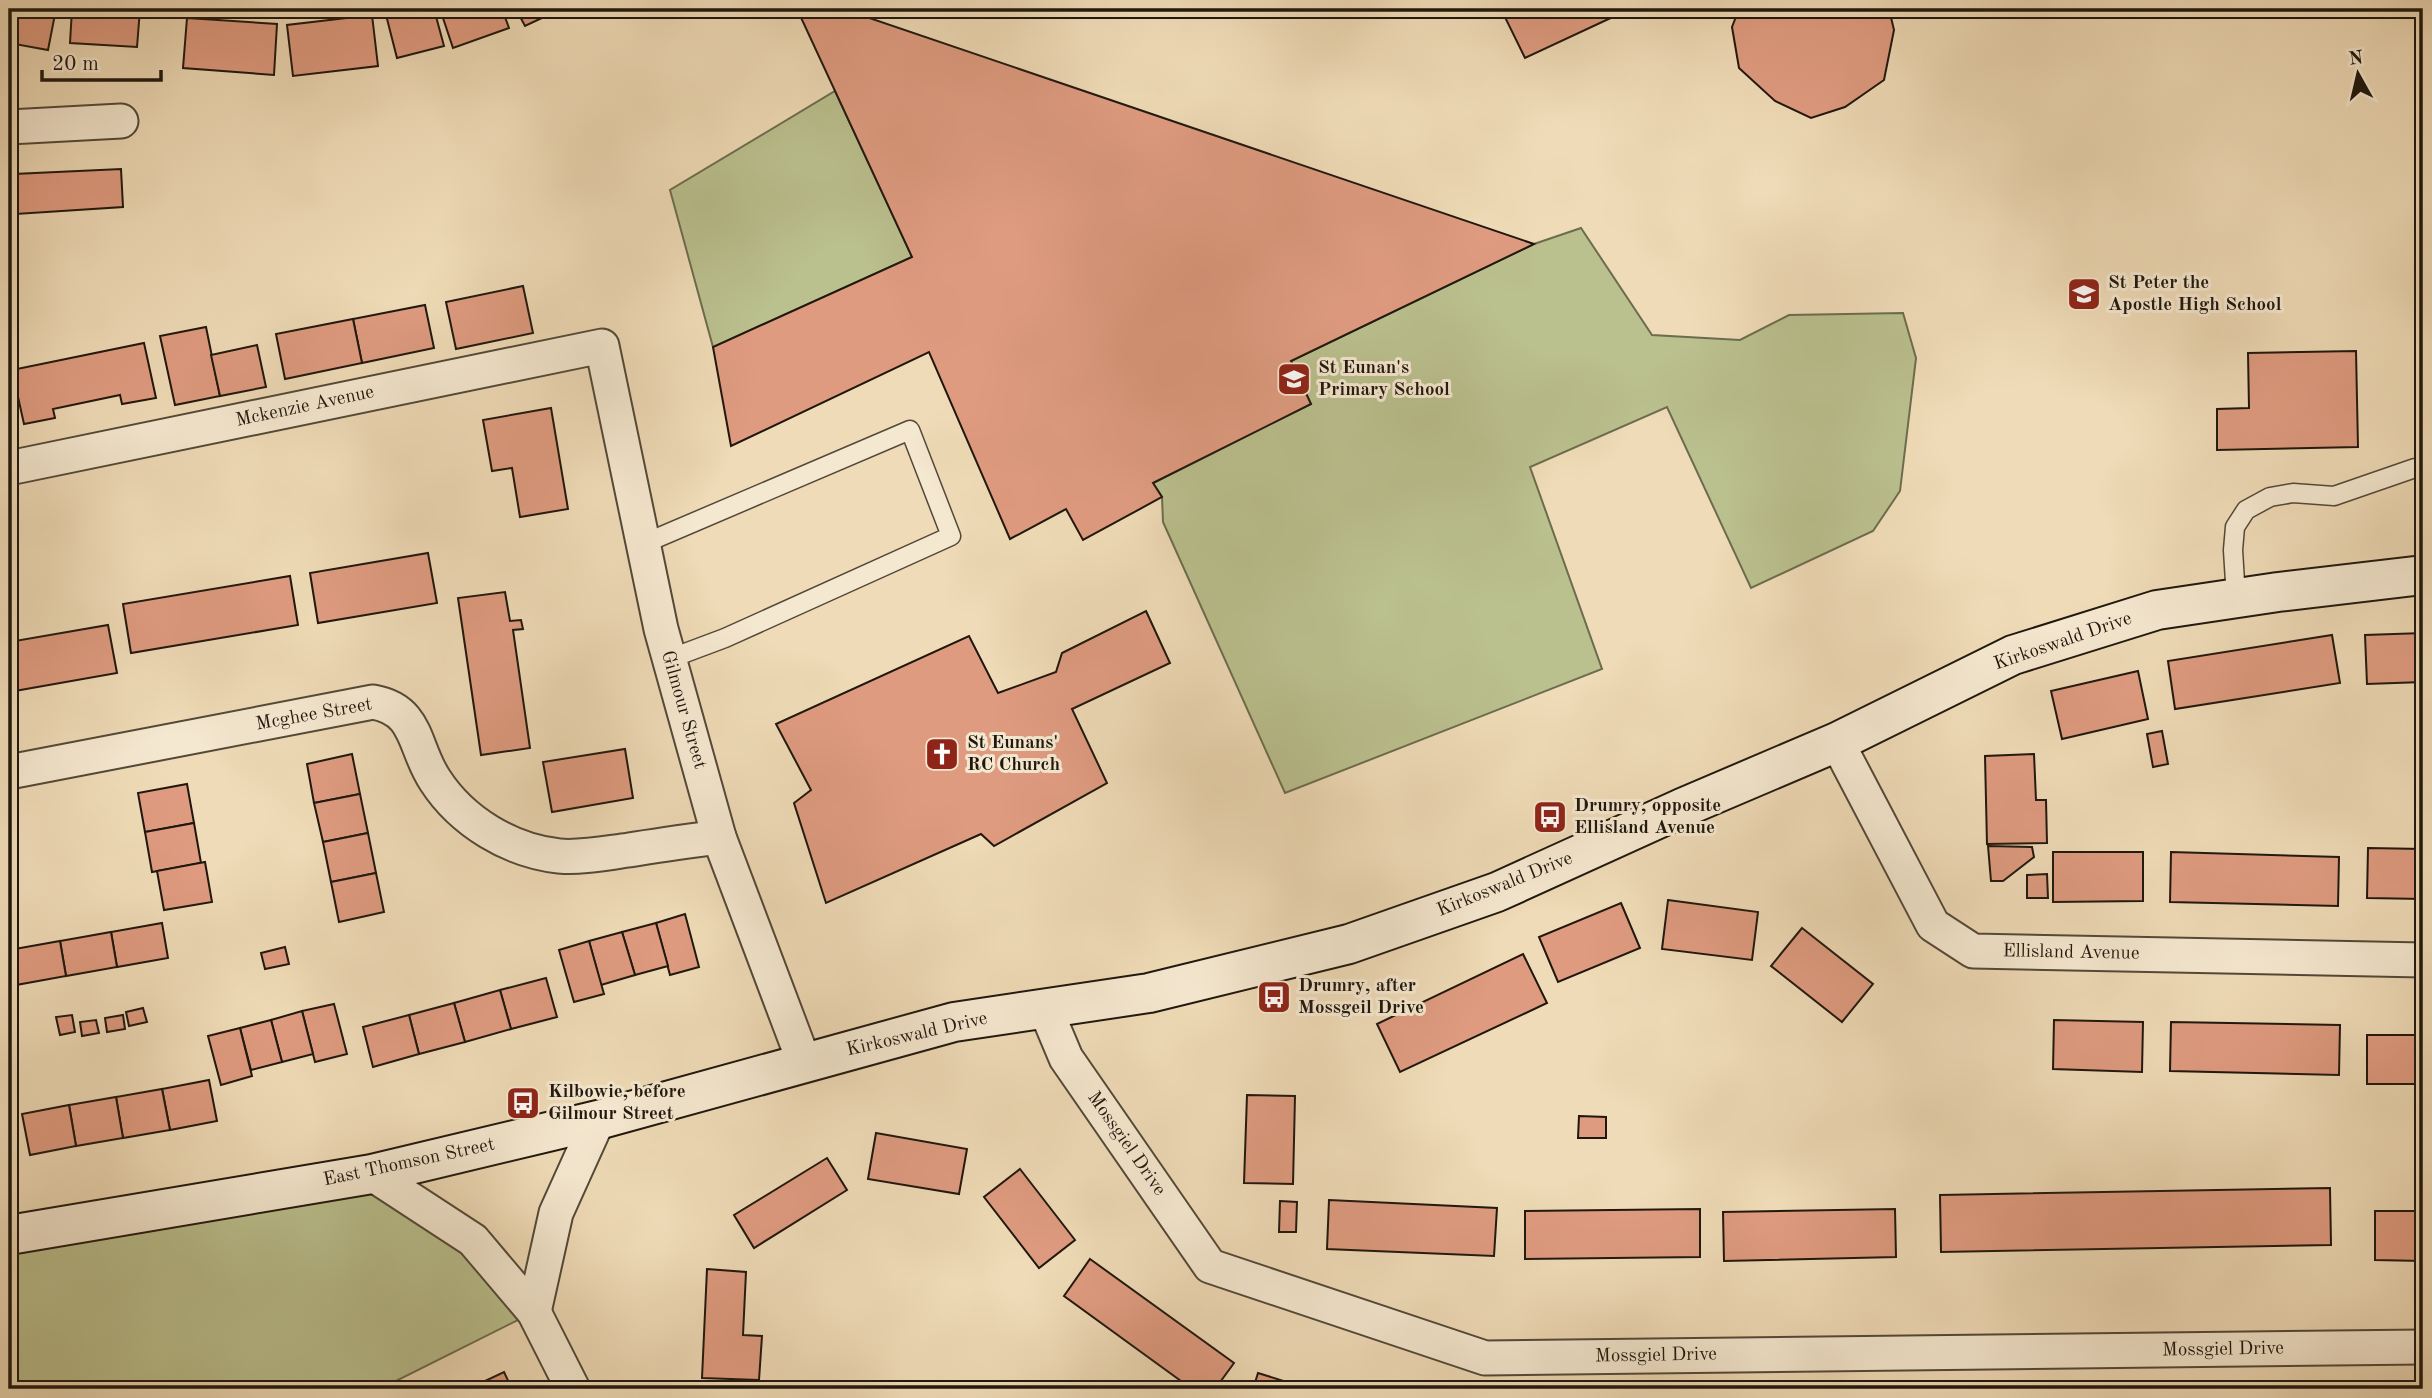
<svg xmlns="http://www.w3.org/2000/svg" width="2432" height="1398" font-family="'Old Standard TT',serif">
	<rect width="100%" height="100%" fill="#efdbb7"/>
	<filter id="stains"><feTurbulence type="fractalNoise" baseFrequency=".00286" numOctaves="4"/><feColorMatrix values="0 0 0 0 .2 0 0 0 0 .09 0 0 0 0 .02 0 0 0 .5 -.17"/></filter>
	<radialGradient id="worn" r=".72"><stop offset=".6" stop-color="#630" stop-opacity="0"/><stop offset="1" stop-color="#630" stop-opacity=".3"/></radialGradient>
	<g fill="#bac08e" stroke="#6c6c4e" stroke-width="2">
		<path d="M835,91L912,257L713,347L670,190Z"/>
		<path d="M1581,228L1652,335L1740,340L1789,315L1903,313L1916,358L1900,491L1873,531L1751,588L1667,407L1530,467L1602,669L1285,793L1163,522L1162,497L1153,483L1311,404L1291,361L1534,244Z"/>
		<path d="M372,1174L534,1312L380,1389H9V1235Z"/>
	</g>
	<g fill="#df9b80" stroke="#1f170e" stroke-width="2">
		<path d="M9,9H56L48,50L9,43Z"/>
		<path d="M72,9H140L137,47L70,43Z"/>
		<path d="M395,9H434L444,46L397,58L385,11Z"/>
		<path d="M440,9H502L509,28L453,48Z"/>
		<path d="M516,9H561L525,26Z"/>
		<path d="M797,9H843L1534,244L1291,361L1311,404L1153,483L1162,497L1083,540L1066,509L1010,539L929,352L731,446L713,347L912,257Z"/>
		<path d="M1501,9H1630L1525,58Z"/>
		<path d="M1739,9H1889L1894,30L1884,80L1845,107L1811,118L1775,101L1739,68L1732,27Z"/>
		<path d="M372,15L378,66L293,76L287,25Z"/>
		<path d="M187,18L277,24L274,75L183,68Z"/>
		<path d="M121,169L123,207L16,214L14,174Z"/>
		<path d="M523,286L533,333L456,349L446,302Z"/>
		<path d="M425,305L434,348L362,363L353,319Z"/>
		<path d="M353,319L362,363L285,379L276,334Z"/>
		<path d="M206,327L220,396L175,405L160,336Z"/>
		<path d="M144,343L156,398L122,404L120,395L53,409L55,418L24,424L12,370Z"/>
		<path d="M257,345L266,387L220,396L211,355Z"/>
		<path d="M2356,351L2358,447L2217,450V409L2249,408L2248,353Z"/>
		<path d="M551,408L568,509L520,517L512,468L492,471L483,420Z"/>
		<path d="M428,553L437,603L318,623L310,573Z"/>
		<path d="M290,576L298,625L131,653L123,604Z"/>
		<path d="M505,592L510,621L521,620L523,629L513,630L530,748L481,755L458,598Z"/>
		<path d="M1146,611L1170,663L1072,709L1107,783L994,846L981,834L826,903L794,803L811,790L776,724L969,636L998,693L1056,672L1062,653Z"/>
		<path d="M108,625L117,673L9,692V642Z"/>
		<path d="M2423,633V682L2367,684L2365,635Z"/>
		<path d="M2332,635L2340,683L2175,709L2168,661Z"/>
		<path d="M2138,671L2148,719L2062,739L2051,691Z"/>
		<path d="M2162,731L2168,764L2153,767L2147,734Z"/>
		<path d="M625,749L633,798L552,812L543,762Z"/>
		<path d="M352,754L360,794L314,803L307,764Z"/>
		<path d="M2034,754L2036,800H2046L2047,843L1987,844L1985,756Z"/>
		<path d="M187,784L194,823L145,832L138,793Z"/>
		<path d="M360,794L368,833L323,842L314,803Z"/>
		<path d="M194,823L201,863L152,872L145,832Z"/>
		<path d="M368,833L376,873L331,882L323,842Z"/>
		<path d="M1988,846L2032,847L2034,857L2003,881H1991Z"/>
		<path d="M2368,848L2423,849V899L2367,898Z"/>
		<path d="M2053,852H2143V901L2053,902Z"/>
		<path d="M2171,852L2339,857L2338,906L2170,902Z"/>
		<path d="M205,862L212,902L164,910L157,871Z"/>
		<path d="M376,873L384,912L339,922L331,882Z"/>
		<path d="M2047,874L2048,898H2027V875Z"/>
		<path d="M1668,900L1758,912L1752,960L1662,949Z"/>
		<path d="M1621,903L1640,948L1558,982L1539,937Z"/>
		<path d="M685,914L699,967L670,975L656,923Z"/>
		<path d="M162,923L168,958L117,967L111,932Z"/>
		<path d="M656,923L668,966L635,975L622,932Z"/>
		<path d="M1802,928L1873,984L1842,1022L1771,966Z"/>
		<path d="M111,932L117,967L66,976L60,941Z"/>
		<path d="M622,932L635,975L601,985L589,941Z"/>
		<path d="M60,941L66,976L16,985L9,950Z"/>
		<path d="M589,941L604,994L574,1002L559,950Z"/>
		<path d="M285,947L289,964L265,969L261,953Z"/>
		<path d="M9,950L16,985L9,986Z"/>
		<path d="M1523,954L1547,1003L1400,1072L1377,1024Z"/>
		<path d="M546,978L557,1017L511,1029L500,990Z"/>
		<path d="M500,990L511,1029L465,1042L454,1003Z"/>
		<path d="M454,1003L465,1042L419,1054L409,1015Z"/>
		<path d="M334,1004L347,1054L315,1062L302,1011Z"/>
		<path d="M143,1008L147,1022L129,1026L126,1012Z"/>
		<path d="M302,1011L313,1054L282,1062L271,1020Z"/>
		<path d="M72,1015L75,1032L60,1035L56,1017Z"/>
		<path d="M123,1015L125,1029L107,1032L105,1018Z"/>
		<path d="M409,1015L419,1054L373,1067L363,1027Z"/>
		<path d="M96,1020L99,1033L82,1036L80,1022Z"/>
		<path d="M271,1020L282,1062L251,1070L240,1028Z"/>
		<path d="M2054,1020L2143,1022L2142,1072L2053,1069Z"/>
		<path d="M2171,1022L2340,1025L2339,1075L2170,1071Z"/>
		<path d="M240,1028L252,1076L221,1085L208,1036Z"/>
		<rect x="2367" y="1035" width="56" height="49"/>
		<path d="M209,1080L217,1121L170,1130L162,1089Z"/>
		<path d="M162,1089L170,1130L123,1138L116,1097Z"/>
		<path d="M1247,1095L1295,1096L1293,1184L1244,1183Z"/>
		<path d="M116,1097L123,1138L76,1146L69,1105Z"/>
		<path d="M69,1105L76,1146L30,1155L22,1114Z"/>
		<path d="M1579,1116L1606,1117V1138H1578Z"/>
		<path d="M876,1133L967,1149L959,1194L868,1179Z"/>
		<path d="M827,1158L847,1190L754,1248L734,1215Z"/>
		<path d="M1020,1169L1075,1240L1039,1268L984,1197Z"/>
		<path d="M2330,1188L2331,1245L1941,1252L1940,1195Z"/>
		<path d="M1329,1200L1497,1208L1494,1256L1327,1249Z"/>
		<path d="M1280,1201L1297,1202L1296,1232H1279Z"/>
		<path d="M1700,1209V1257L1525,1259V1211Z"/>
		<path d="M1895,1209L1896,1257L1724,1261L1723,1212Z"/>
		<path d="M2375,1211H2423V1261L2375,1260Z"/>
		<path d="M1090,1259L1234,1363L1215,1389H1192L1064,1296Z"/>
		<path d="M707,1269L746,1272L743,1335L762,1336L759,1380L702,1378Z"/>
		<path d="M504,1372L512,1389H468Z"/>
		<path d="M1258,1373L1309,1389H1253Z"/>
	</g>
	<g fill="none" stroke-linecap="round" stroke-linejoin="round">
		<g stroke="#534838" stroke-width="21">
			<g id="lane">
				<path d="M643,544L910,430L951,536L725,638L669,659"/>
				<path d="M2236,598L2233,550L2235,527L2246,510L2270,497L2293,493L2334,496L2415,468"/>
			</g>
		</g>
		<g stroke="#534838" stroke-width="37">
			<g id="street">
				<path d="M9,127L121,121"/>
				<path d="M9,468L602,346L661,629L719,837L804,1062"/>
				<path d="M1837,742L1933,925L1973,951L2423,960"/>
				<path d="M9,772L373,702C419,710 413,747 435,780C462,822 511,851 559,856C582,858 606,853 629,850C659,845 689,841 719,837"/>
				<path d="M1045,1008L1066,1058L1210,1266L1485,1358L2423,1347"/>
				<path d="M372,1174L473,1240L534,1312L573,1389"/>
				<path d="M534,1312L556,1213L598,1120"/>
			</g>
		</g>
		<g stroke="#1f170e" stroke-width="42">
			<path id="secondary" d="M9,1235L372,1174L598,1120L954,1022L1149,993L1349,944L1497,892L1682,808L1837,742L2013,655L2157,610L2278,592L2423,575"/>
		</g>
		<use href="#lane" stroke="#f5e8d0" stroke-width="18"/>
		<use href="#street" stroke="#f5e8d0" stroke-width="33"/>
		<use href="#secondary" stroke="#f5e8d0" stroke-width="38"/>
	</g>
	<defs>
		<g id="school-square" transform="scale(1.75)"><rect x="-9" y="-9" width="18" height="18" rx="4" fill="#8f2418" stroke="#f5e8d0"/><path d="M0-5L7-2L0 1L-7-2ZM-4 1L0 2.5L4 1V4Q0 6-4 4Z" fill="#fff"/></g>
		<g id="church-square" transform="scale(1.75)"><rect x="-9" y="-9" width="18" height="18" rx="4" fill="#8f2418" stroke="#f5e8d0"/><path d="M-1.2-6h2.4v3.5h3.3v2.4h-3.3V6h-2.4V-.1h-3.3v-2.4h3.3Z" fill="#fff"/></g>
		<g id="bus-square" transform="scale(1.75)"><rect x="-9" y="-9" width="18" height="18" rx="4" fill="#8f2418" stroke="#f5e8d0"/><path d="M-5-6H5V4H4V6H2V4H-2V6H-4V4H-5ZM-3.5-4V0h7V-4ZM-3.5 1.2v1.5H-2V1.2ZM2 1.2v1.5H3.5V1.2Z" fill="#fff"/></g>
	</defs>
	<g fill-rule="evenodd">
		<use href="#school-square" x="2084" y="294"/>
		<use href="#school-square" x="1294" y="379"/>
		<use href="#church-square" x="942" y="754"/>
		<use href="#bus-square" x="1550" y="817"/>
		<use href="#bus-square" x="1274" y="997"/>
		<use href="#bus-square" x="523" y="1103"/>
	</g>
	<g text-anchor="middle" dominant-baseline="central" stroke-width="6" stroke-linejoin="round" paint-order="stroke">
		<g font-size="19" font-weight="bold" fill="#1f170e" stroke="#f5e8d0" text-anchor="start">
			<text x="2108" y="283">St Peter the<tspan x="2108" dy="22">Apostle High School</tspan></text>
			<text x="1318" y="368">St Eunan's<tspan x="1318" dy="22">Primary School</tspan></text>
			<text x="967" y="743">St Eunans'<tspan x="967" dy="22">RC Church</tspan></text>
			<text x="1574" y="806">Drumry, opposite<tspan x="1574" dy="22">Ellisland Avenue</tspan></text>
			<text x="1298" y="986">Drumry, after<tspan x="1298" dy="22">Mossgeil Drive</tspan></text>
			<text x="548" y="1092">Kilbowie, before<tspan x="548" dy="22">Gilmour Street</tspan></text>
		</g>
		<g font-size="19" fill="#1f170e" stroke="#f5e8d0">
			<text transform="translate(305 407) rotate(-12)">Mckenzie Avenue</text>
			<text transform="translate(2063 642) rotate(-19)">Kirkoswald Drive</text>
			<text transform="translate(683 710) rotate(74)">Gilmour Street</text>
			<text transform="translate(314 715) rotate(-10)">Mcghee Street</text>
			<text transform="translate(1505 885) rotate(-22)">Kirkoswald Drive</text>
			<text transform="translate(2071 953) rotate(1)">Ellisland Avenue</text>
			<text transform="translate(917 1035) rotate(-13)">Kirkoswald Drive</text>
			<text transform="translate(1126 1144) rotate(55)">Mossgiel Drive</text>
			<text transform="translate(409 1163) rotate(-12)">East Thomson Street</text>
			<text transform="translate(2223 1350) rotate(-1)">Mossgiel Drive</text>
			<text transform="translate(1656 1356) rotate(-1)">Mossgiel Drive</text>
		</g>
	</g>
	<rect width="2432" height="1398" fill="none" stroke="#efdbb7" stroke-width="35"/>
	<rect x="10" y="10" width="2411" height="1377" fill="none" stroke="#1f170e" stroke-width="3.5"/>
	<rect x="18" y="18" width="2397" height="1363" fill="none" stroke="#1f170e" stroke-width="2"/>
	<g transform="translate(2358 74) rotate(352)" stroke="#f5e8d0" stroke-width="5" paint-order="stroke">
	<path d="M0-5L12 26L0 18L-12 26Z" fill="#1f170e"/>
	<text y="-10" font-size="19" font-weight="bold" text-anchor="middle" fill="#1f170e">N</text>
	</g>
	<path d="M42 70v10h119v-10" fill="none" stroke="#1f170e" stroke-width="3.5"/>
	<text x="52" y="70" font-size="21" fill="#1f170e" stroke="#f5e8d0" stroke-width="5" paint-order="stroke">20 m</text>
	<rect width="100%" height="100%" filter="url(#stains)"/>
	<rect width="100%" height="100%" fill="url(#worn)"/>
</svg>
